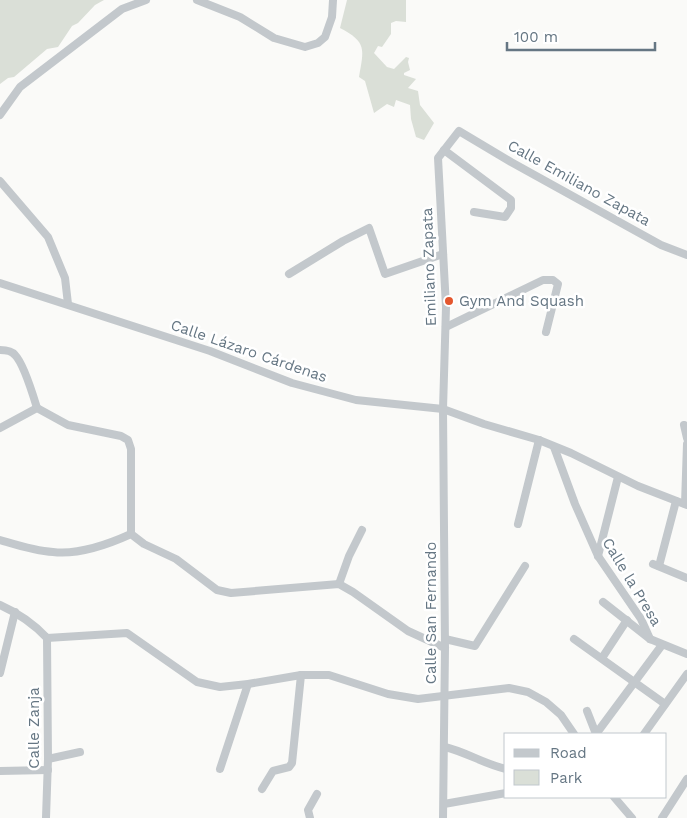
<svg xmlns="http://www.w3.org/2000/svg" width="687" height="818" font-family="'Work Sans',sans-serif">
	<rect width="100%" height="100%" fill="#fafaf8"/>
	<g fill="#dadfd7">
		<path d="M0,0H104L95,5L78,23L72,26L58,47L47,49L14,77L8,78L0,84Z"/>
		<path d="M347,0H406V22L396,21L391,23V34L382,47L378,46L374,53L387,67L394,69L406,57L409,58L408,62L410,70L404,73V75L416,79L408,88L418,91L420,105L434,123L424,140L416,137L411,119L410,105L396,100L394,107L387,104L374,113L365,81L359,77C364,49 367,42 340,28Z"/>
	</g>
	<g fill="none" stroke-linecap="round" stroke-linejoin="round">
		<g stroke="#c3c8cc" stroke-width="8">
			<path d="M197,0L240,17L274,38L305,47L318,43L325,37L332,17L333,0"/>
			<path d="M0,115L20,87L122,9L146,0"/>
			<path d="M444,150L511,200V208L505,217L474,212"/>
			<path d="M0,181L48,237L65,278L68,304"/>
			<path d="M289,274L343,241L369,228L385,274L443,254"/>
			<path d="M0,283L210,351L292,383L356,400L443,409L484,424L539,440L571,453L638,486L687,505"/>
			<path d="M446,327L543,280H553L558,284L546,332"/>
			<path d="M0,350C4,350 12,351 15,355C24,364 33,395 37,408"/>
			<path d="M684,425L687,438"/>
			<path d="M0,428L37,408L68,425L121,436L128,440L131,449V534"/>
			<path d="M554,447L575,504L598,556L641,619L650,639"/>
			<path d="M685,504L687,444"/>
			<path d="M518,524L539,440"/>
			<path d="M0,540C17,545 35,551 53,552C78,555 109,544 131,534L144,544L176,559L217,590L231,593L339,584L353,592L408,631L445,648"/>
			<path d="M598,556L618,477"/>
			<path d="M653,564L687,578"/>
			<path d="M659,566L676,501"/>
			<path d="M339,584L349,556L362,530"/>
			<path d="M603,602L650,639L687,654"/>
			<path d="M0,605C18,613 33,623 47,638L127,633L197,682L220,687L248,684L301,675H329L388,694L418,699L509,688L528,692L546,702L561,715L574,734"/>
			<path d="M445,639L475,646L525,566"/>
			<path d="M574,639L665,704"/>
			<path d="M602,658L627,620"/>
			<path d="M0,673L15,612"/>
			<path d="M587,711L596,734"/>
			<path d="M596,734L662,645"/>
			<path d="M644,734L687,674"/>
			<path d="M445,747C466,752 484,764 506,769"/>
			<path d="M48,759L80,752"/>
			<path d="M220,769L248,684"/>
			<path d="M0,771L48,770"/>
			<path d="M262,789L273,771L289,767L292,763L301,675"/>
			<path d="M614,797L632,818"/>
			<path d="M444,804L506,793"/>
			<path d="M46,818L48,759L47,638"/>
			<path d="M310,818L308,810L317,794"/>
			<path d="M443,818L445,648L443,409L446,307L438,158L459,131L511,162L661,245L687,255"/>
			<path d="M662,818L687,779"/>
		</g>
	</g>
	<circle fill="#e4572e" stroke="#fff" stroke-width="2" cx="449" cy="301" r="5"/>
	<g text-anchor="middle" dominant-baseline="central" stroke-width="5" stroke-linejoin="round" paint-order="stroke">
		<g font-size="15" fill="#657683" stroke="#fff">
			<text transform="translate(579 183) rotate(29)">Calle Emiliano Zapata</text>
			<text transform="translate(429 267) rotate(-92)">Emiliano Zapata</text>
			<text transform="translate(249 351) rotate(19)">Calle Lázaro Cárdenas</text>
			<text transform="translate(632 582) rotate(59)">Calle la Presa</text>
			<text transform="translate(431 613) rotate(-90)">Calle San Fernando</text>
			<text transform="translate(34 728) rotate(-90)">Calle Zanja</text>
		</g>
		<g font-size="15" fill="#657683" stroke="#fff" text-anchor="start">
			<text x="459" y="301">Gym And Squash</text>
		</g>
	</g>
	<rect x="504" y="733" width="162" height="65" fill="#ffffff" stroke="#c1c8cd"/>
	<rect x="514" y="749" width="25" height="8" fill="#c3c8cc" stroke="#c1c8cd"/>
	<text x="550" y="758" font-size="15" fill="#657683">Road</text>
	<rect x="514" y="770" width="25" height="15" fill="#dadfd7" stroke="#c1c8cd"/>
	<text x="550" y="783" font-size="15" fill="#657683">Park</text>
	<path d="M507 42v8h148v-8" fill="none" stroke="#657683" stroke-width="2.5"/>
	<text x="514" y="42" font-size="15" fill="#657683" stroke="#ffffff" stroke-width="4" paint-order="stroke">100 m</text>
</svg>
